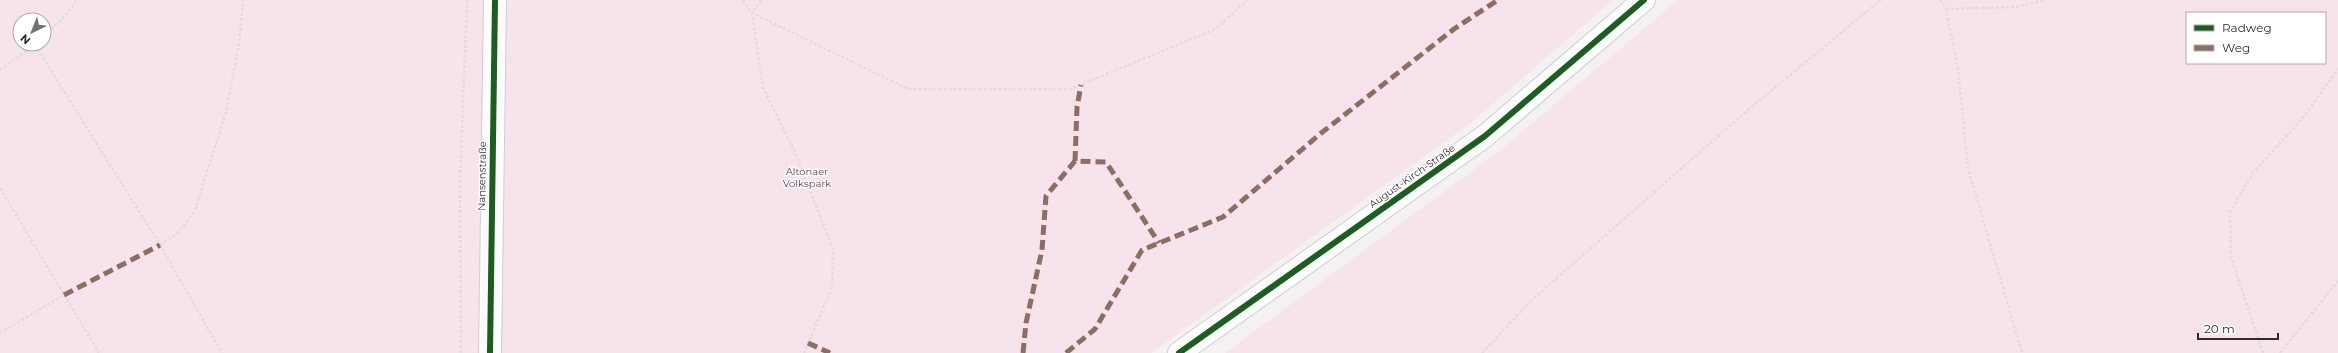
<svg xmlns="http://www.w3.org/2000/svg" width="2338" height="353" font-family="Montserrat,sans-serif">
	<rect width="100%" height="100%" fill="#f3f1f2"/>
	<g fill="#f7e3eb" fill-rule="evenodd">
		<path d="M0,0H1613L1472,122L1151,353H0ZM20,20H44V44H20Z"/>
		<path d="M1678,0H2338V353H1225L1498,152ZM2187,13H2325V63H2187Z"/>
	</g>
	<g fill="none" stroke-linecap="round" stroke-linejoin="round">
		<g stroke="#d0cecf" stroke-width="24">
			<g id="minor">
				<path d="M490,353L495,0"/>
				<path d="M1179,353L1485,136L1644,0"/>
			</g>
		</g>
		<g stroke="#dfddde" stroke-width="2.5" stroke-dasharray="3 2" stroke-linecap="butt">
			<path d="M743,0L752,13L908,89H1070L1216,29L1247,0"/>
			<path d="M761,0L752,13L763,88L793,148L833,249L832,287L804,353"/>
			<path d="M1940,0L1946,9L1958,69L1968,168L2022,353"/>
			<path d="M1946,9L2016,7L2043,0"/>
			<path d="M44,36L64,17L77,0"/>
			<path d="M35,45L160,245L222,353"/>
			<path d="M0,70L35,45"/>
			<path d="M0,188L99,353"/>
			<path d="M160,245C176,236 185,226 195,210L226,112L239,44L243,0"/>
			<path d="M0,333L64,295"/>
			<path d="M461,353L460,181L467,0"/>
			<path d="M1482,353L1532,300L1749,109L1881,0"/>
			<path d="M2263,353L2231,257L2230,212L2253,173L2302,119L2338,69"/>
			<path d="M2280,353L2338,281"/>
		</g>
		<use href="#minor" stroke="#fdfdfd" stroke-width="22"/>
		<g stroke="#8d6e63" stroke-width="5" stroke-dasharray="10 5" stroke-linecap="butt">
			<path d="M1075,161L1077,107L1081,85"/>
			<path d="M64,295L160,245"/>
			<path d="M808,343L830,353"/>
			<path d="M1023,353L1026,323L1042,250L1046,196L1075,161L1106,162L1159,243"/>
			<path d="M1066,353L1095,329L1142,250L1223,217L1320,134L1454,29L1498,0"/>
		</g>
		<g stroke="#fff" stroke-width="8">
			<g id="cycleway">
				<path d="M490,353L495,0"/>
				<path d="M1179,353L1485,136L1644,0"/>
			</g>
		</g>
		<use href="#cycleway" stroke="#1b5e20" stroke-width="6"/>
	</g>
	<g text-anchor="middle" dominant-baseline="central" stroke-width="3" stroke-linejoin="round" paint-order="stroke">
		<g font-size="10" fill="#68364c" stroke="#fff">
			<text x="807" y="171">Altonaer<tspan x="807" dy="12">Volkspark</tspan></text>
		</g>
		<g font-size="10" fill="#2e2c2d" stroke="#fff">
			<text transform="translate(482 176) rotate(-89)">Nansenstraße</text>
			<text transform="translate(1412 176) rotate(-35)">August-Kirch-Straße</text>
		</g>
	</g>
	<rect x="2186" y="12" width="140" height="52" fill="#ffffff" stroke="#ababab"/>
	<rect x="2194" y="25" width="20" height="6" fill="#1b5e20" stroke="#ababab"/>
	<text x="2222" y="32" font-size="12" fill="#2e2c2d">Radweg</text>
	<rect x="2194" y="45" width="20" height="6" fill="#8d6e63" stroke="#ababab"/>
	<text x="2222" y="52" font-size="12" fill="#2e2c2d">Weg</text>
	<g transform="translate(32 32) rotate(223)"><circle r="19" fill="#ffffff" stroke="#ababab"/>
	<path d="M0-3L7 15L0 10L-7 15Z" fill="#737172"/>
	<text y="-6" font-size="11" font-weight="bold" text-anchor="middle" fill="#2e2c2d">N</text>
	</g>
	<path d="M2198 333v6h80v-6" fill="none" stroke="#2e2c2d" stroke-width="2"/>
	<text x="2204" y="333" font-size="12" fill="#2e2c2d" stroke="#ffffff" stroke-width="3" paint-order="stroke">20 m</text>
</svg>
